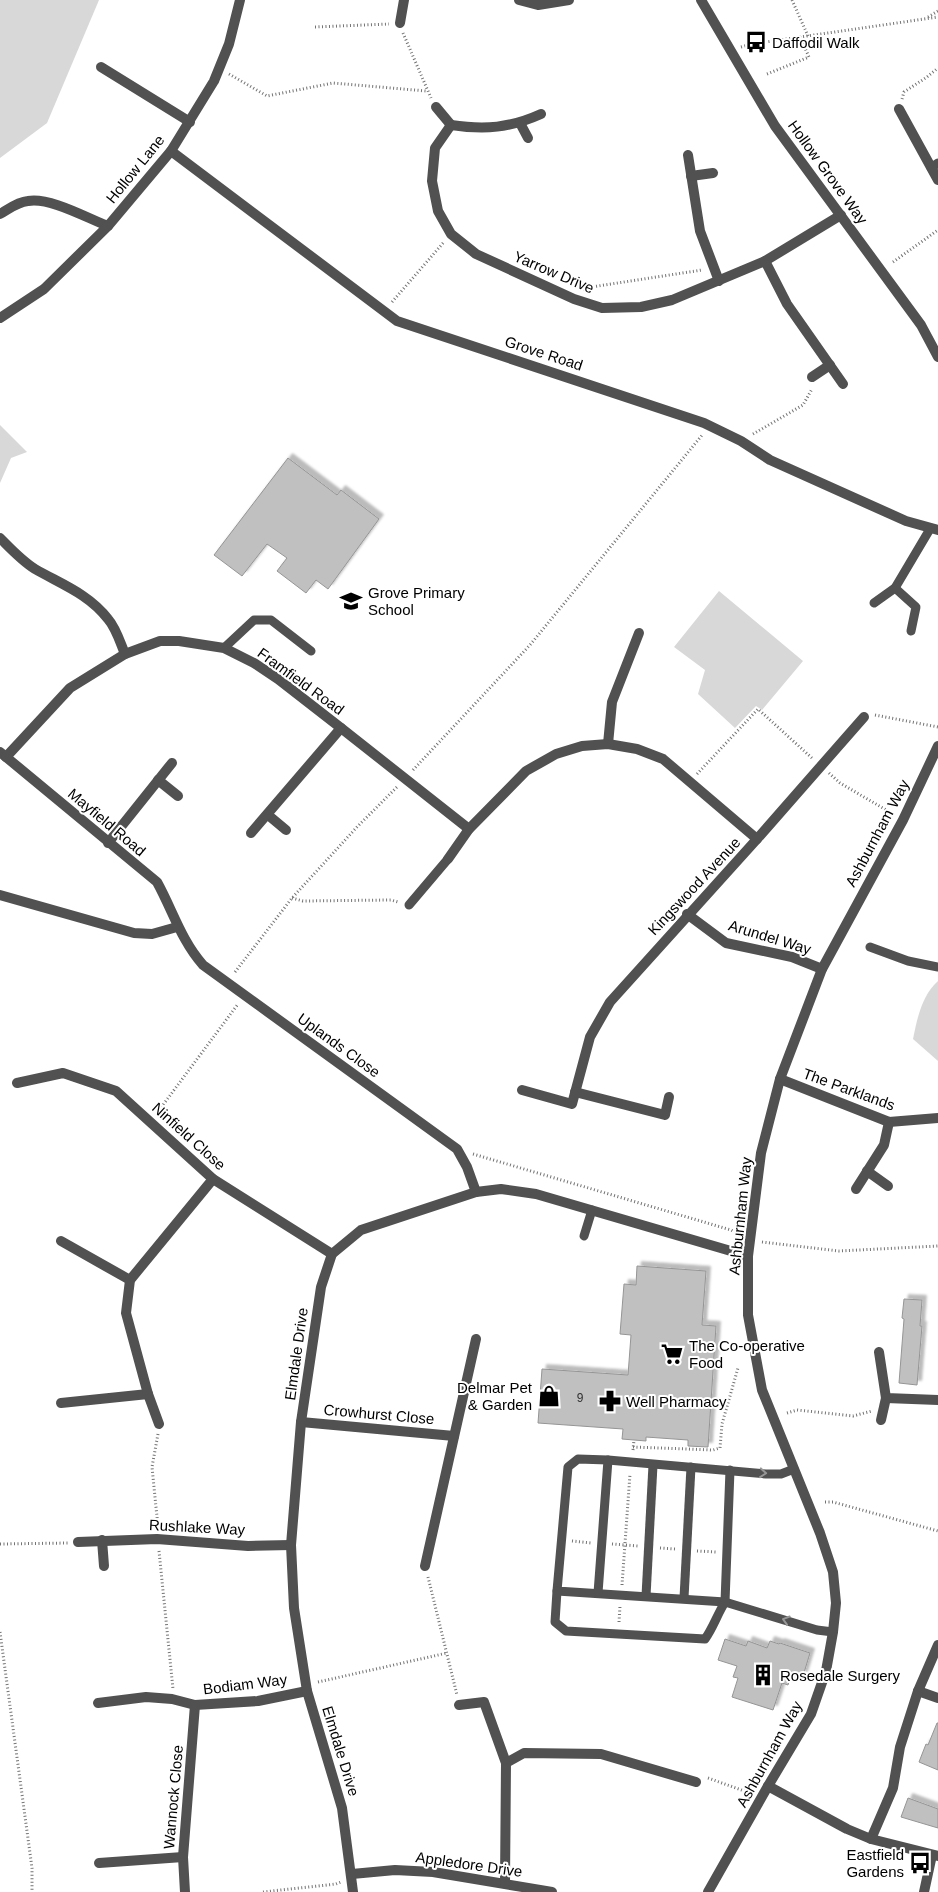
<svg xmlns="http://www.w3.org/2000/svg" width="938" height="1892" font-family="Arial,sans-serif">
	<defs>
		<filter id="shadow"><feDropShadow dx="4.5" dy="-4.5" stdDeviation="1" flood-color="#0004"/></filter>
	</defs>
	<rect width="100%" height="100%" fill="#fff"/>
	<g fill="#d8d8d8">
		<path d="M0,0H99L47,123L0,158Z"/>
		<path d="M0,425L27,452L11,458L0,483Z"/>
		<path d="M719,591L803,661L762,710L756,706L735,728L698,694L705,670L674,647Z"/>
		<path d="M938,981V1061L913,1039C917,1019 922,995 938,981Z"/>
	</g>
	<g fill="#c0c0c0" stroke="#959595" filter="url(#shadow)">
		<path d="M288,458L337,495L341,490L379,519L328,589L316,580L306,593L277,571L287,558L267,544L242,576L214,555Z"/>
		<path d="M637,1266L706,1271L702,1325L716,1326L708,1447L688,1446V1440L646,1437V1441L622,1439L623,1429L538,1423L542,1369L628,1375L631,1335L620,1334L624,1284L636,1285Z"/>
		<path d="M904,1299L922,1300L920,1326H922L917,1385L899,1383L904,1319L902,1318Z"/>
		<path d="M725,1639L746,1646L748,1641L767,1648L770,1641L779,1644L780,1643L810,1653L803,1676L792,1673L788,1685L782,1683L773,1710L732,1697L738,1678L733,1677L737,1666L718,1660Z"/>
		<path d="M937,1723H938V1770L919,1762L926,1744L928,1745Z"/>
		<path d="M908,1798L938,1809V1828L901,1817Z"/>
	</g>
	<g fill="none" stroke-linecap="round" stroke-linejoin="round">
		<g stroke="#737373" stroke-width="3" stroke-dasharray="1 2.5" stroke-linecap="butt">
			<path d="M792,0L808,36"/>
			<path d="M928,17L938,11"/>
			<path d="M315,27L389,24"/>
			<path d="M403,33L431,98"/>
			<path d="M741,47L752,44L938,17"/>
			<path d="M229,74L267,96L333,83L426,91"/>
			<path d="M767,74L809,57L800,37"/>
			<path d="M902,99L904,92L927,77L938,68"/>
			<path d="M893,262L938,230"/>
			<path d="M583,290L585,288L702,270"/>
			<path d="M392,302L444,242"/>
			<path d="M753,434L803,405L812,389"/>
			<path d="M875,715L938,727"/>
			<path d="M413,770L530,645L703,434"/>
			<path d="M829,773L840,783L893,814"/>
			<path d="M697,774L758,709L813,759"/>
			<path d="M292,898L303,901L391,900L398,902"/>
			<path d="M235,972L292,898L357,827L397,787"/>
			<path d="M157,1113L238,1004"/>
			<path d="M473,1154L731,1230L740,1235"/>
			<path d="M762,1242L839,1251L938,1246"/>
			<path d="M787,1413L797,1410L853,1416L872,1411"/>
			<path d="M158,1434L152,1467L158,1527"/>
			<path d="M633,1447L713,1450L720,1448L722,1424L738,1368"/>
			<path d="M633,1450L634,1440"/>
			<path d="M825,1502H833L938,1531"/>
			<path d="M572,1541L591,1543"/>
			<path d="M0,1544L68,1543"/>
			<path d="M612,1544L638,1546"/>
			<path d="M660,1548L676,1549"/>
			<path d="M159,1551L173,1689"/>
			<path d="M697,1551L716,1552"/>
			<path d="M428,1577L457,1695"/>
			<path d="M622,1585L630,1474"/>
			<path d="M619,1622L620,1606"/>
			<path d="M0,1632L32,1868V1892"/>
			<path d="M318,1682L447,1653"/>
			<path d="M708,1778L747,1792"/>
			<path d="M263,1892L336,1884L341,1882"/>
		</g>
		<g stroke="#515151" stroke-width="9">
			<path d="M931,168L938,163"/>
			<path d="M895,588L916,607L911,631"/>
			<path d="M874,603L895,588L930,529"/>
			<path d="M224,648L254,620H271L311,651"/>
			<path d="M409,905L448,859"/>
			<path d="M870,947L908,961L938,967"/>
			<path d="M584,1236L592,1210"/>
			<path d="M794,1469L781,1474H766L608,1460L578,1459L568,1467L557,1591L725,1602L817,1630L833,1632"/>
			<path d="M557,1591L555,1622L566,1631L705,1639C713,1628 717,1615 725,1602L730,1470"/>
			<path d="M598,1593L608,1460"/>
			<path d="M646,1596L653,1465"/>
			<path d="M684,1598L691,1467"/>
		</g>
		<g stroke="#515151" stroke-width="10">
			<path d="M519,0L538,5L569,0"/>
			<path d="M400,23L404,0"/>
			<path d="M101,67L190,122"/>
			<path d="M436,107L451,125"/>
			<path d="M899,109L938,180"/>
			<path d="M541,114C510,128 485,130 451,125L435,148L432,181L438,211L451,234L476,254L574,299L602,308L641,307L672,300L765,261L841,215"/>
			<path d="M520,123L528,138"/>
			<path d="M171,151L397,321L704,423L741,441L770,460L906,521L938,530"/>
			<path d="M688,155L700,231L719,281"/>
			<path d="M691,176L713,173"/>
			<path d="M0,214C9,209 17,202 28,201C50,197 87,218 108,226"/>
			<path d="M765,261L787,304L843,384"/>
			<path d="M0,318L44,289L108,226L171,151L214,81L229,44L240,0"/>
			<path d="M812,377L830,365"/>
			<path d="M0,538C11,549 22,561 35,569C61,584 89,594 108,619C116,628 120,642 125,654"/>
			<path d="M608,744L612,702L639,633"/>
			<path d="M0,752L157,882C173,911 181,940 203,965L457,1149L467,1167L476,1192"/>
			<path d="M6,757L70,688L125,654L160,641H179L224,648L254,663L278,679L341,728L469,829"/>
			<path d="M158,780L178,796"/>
			<path d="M268,815L286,830"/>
			<path d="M251,833L341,728"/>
			<path d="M108,843L172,763"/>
			<path d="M448,859L469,829L526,771L556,754L582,746L608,744L637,749L663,759L757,839"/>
			<path d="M0,895L134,933L152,934L177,927"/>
			<path d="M687,914L726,943L792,957L822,969"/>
			<path d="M780,1079L889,1122L938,1118"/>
			<path d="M17,1083L63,1073L116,1091L213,1179L332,1254"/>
			<path d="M522,1090L572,1104L590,1037L610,1002L757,839L864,717"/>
			<path d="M575,1092L665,1115L669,1097"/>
			<path d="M867,1171L888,1186"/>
			<path d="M856,1189L884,1145L889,1122"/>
			<path d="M61,1241L130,1280"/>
			<path d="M879,1352L886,1398L938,1400"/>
			<path d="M61,1403L148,1394"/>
			<path d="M881,1420L886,1398"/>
			<path d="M301,1422L454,1436"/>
			<path d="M159,1424L148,1394L126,1313L130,1280L213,1179"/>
			<path d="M102,1540L104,1566"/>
			<path d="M78,1542L157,1539L248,1546L291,1545"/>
			<path d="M425,1566L476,1339"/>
			<path d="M918,1691L938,1698"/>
			<path d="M98,1703L146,1697L172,1699L195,1705L258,1701L307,1691"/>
			<path d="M459,1705L484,1702L506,1763"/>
			<path d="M871,1839L893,1788L900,1747L918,1691L938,1645"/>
			<path d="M99,1863L183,1857"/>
			<path d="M352,1874L395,1870L433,1872L552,1892"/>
			<path d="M505,1883L506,1763L524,1753L601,1754L696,1782"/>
			<path d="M185,1892L183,1857L195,1705"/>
			<path d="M353,1892L342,1808L307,1691L294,1608L291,1545L301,1422L321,1287L332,1254L361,1230L476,1192L501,1189L536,1194L748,1256"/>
			<path d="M924,1892L932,1855"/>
		</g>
		<g stroke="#515151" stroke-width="10">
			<path d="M701,0L775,126L921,325L938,357"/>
			<path d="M768,1786L847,1829L871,1839L938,1856"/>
			<path d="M708,1892L768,1786L811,1714L826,1671L833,1632L836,1603L833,1572L820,1533L762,1390L748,1315V1256L761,1153L780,1079L822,969L903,820L938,746"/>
		</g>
	</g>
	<defs><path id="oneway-chevron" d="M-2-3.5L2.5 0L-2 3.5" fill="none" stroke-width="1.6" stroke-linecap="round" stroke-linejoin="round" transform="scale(1.25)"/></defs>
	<g stroke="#979797">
		<use href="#oneway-chevron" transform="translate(763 1473) rotate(5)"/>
		<use href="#oneway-chevron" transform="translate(786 1620) rotate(-163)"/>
	</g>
	<defs>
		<g id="bus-bare" transform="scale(1.725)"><path d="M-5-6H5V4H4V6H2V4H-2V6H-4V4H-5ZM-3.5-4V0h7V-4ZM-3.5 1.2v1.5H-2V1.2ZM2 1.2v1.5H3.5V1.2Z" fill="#000" stroke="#fff" stroke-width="2.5" paint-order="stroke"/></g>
		<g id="school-bare" transform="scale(1.725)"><path d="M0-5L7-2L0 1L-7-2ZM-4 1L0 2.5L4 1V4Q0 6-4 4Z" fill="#000" stroke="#fff" stroke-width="2.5" paint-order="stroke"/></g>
		<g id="supermarket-bare" transform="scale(1.725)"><path d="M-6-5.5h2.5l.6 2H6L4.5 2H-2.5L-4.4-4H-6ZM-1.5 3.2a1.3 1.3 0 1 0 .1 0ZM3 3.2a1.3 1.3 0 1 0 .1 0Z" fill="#000" stroke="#fff" stroke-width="2.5" paint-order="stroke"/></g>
		<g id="shop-bare" transform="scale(1.725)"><path d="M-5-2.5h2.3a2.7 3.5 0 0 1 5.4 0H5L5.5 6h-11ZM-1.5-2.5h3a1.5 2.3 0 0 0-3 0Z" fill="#000" stroke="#fff" stroke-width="2.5" paint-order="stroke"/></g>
		<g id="pharmacy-bare" transform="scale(1.725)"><path d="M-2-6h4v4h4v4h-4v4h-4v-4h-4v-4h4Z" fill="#000" stroke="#fff" stroke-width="2.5" paint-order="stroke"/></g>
		<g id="building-bare" transform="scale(1.725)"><path d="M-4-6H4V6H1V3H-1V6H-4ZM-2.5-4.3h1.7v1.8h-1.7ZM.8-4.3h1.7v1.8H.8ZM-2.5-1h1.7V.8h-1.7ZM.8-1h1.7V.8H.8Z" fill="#000" stroke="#fff" stroke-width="2.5" paint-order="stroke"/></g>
	</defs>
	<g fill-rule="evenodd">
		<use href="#bus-bare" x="756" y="42"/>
		<use href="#school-bare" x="351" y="601"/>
		<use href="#supermarket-bare" x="672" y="1354"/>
		<use href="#shop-bare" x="549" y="1396"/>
		<use href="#pharmacy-bare" x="610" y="1401"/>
		<use href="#building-bare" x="763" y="1675"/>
		<use href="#bus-bare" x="920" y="1863"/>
	</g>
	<g text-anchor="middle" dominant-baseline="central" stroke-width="4" stroke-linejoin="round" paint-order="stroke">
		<g font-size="12" fill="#303030">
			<text x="580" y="1398">9</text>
		</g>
		<g font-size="15" fill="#000" stroke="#fff" text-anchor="start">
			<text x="772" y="42">Daffodil Walk</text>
			<text x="368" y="592">Grove Primary<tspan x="368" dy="17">School</tspan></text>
			<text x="689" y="1345">The Co-operative<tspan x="689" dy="17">Food</tspan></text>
			<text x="532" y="1387" text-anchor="end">Delmar Pet<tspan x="532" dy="17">&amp; Garden</tspan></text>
			<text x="626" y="1401">Well Pharmacy</text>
			<text x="780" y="1675">Rosedale Surgery</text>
			<text x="904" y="1854" text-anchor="end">Eastfield<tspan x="904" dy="17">Gardens</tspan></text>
		</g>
		<g font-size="15" fill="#000" stroke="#fff">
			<text transform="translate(135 169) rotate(-51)">Hollow Lane</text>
			<text transform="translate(828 172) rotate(54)">Hollow Grove Way</text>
			<text transform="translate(554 272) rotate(23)">Yarrow Drive</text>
			<text transform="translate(544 353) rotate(18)">Grove Road</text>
			<text transform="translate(301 681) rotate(36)">Framfield Road</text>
			<text transform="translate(107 822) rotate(40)">Mayfield Road</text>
			<text transform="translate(877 833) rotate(-62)">Ashburnham Way</text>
			<text transform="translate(694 886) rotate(-47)">Kingswood Avenue</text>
			<text transform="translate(770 937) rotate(17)">Arundel Way</text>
			<text transform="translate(339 1045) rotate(36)">Uplands Close</text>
			<text transform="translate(849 1089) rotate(20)">The Parklands</text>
			<text transform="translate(189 1136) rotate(42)">Ninfield Close</text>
			<text transform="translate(740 1216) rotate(-84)">Ashburnham Way</text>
			<text transform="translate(296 1354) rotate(-82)">Elmdale Drive</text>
			<text transform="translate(379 1414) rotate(5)">Crowhurst Close</text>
			<text transform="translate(197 1527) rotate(3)">Rushlake Way</text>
			<text transform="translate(245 1684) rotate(-7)">Bodiam Way</text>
			<text transform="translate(341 1751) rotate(73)">Elmdale Drive</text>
			<text transform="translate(769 1754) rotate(-61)">Ashburnham Way</text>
			<text transform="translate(173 1797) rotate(-85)">Wannock Close</text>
			<text transform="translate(469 1864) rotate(8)">Appledore Drive</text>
		</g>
	</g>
</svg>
